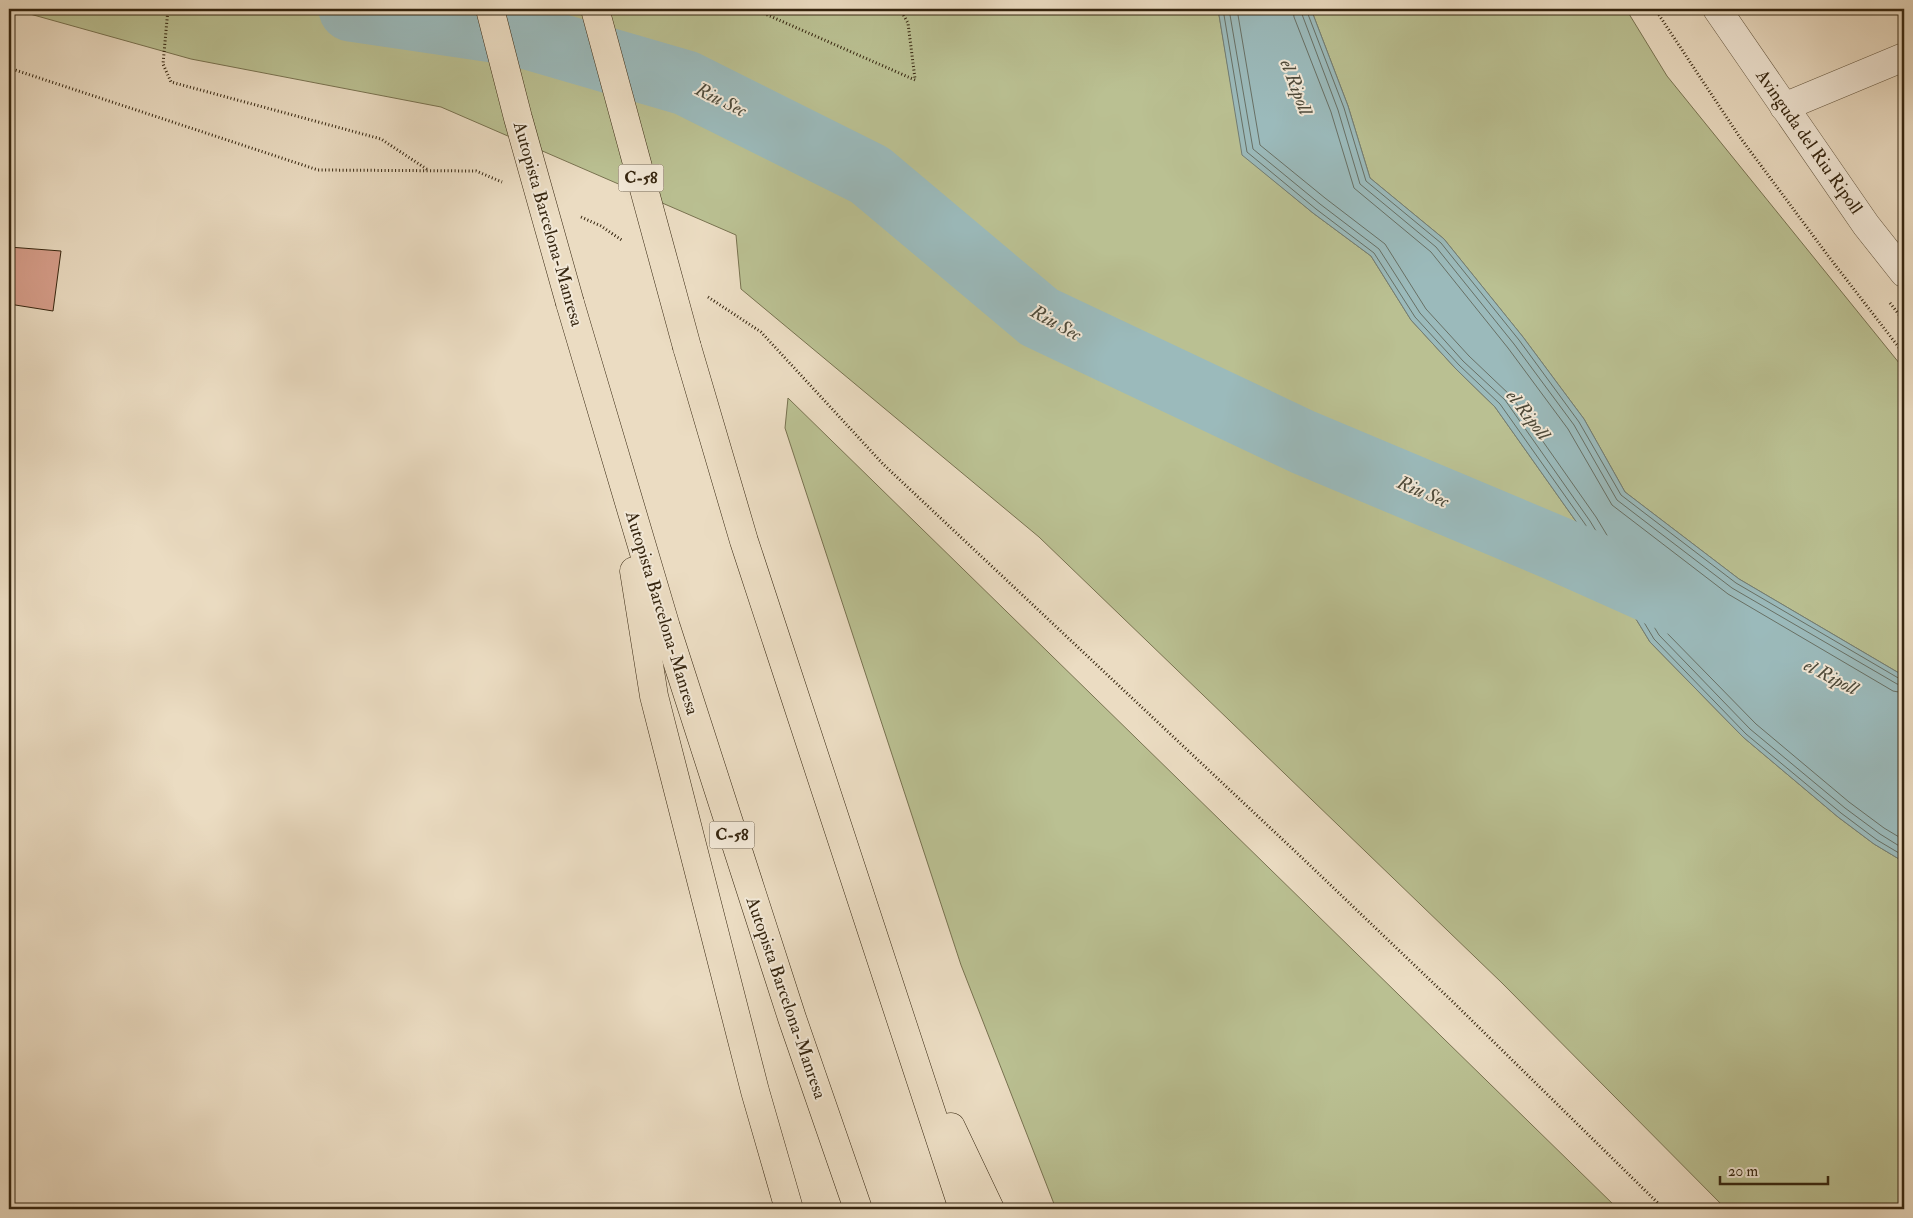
<svg xmlns="http://www.w3.org/2000/svg" width="1913" height="1218" font-family="'IM FELL Double Pica',serif">
	<rect width="100%" height="100%" fill="#ebdcc2"/>
	<filter id="stains"><feTurbulence type="fractalNoise" baseFrequency=".004" numOctaves="4"/><feColorMatrix values="0 0 0 0 .2 0 0 0 0 .09 0 0 0 0 .02 0 0 0 .5 -.17"/></filter>
	<radialGradient id="worn" r=".72"><stop offset=".6" stop-color="#630" stop-opacity="0"/><stop offset="1" stop-color="#630" stop-opacity=".3"/></radialGradient>
	<g fill="#bac092" stroke="#787250">
		<path d="M12,9H1218L1243,155L1313,213L1371,256L1411,320L1456,369L1495,407L1580,527L1650,642L1743,737L1838,817L1874,844L1904,862V1209H1726L1502,983L1039,537L741,289L736,235L441,107L191,59Z"/>
		<path d="M1311,9H1626L1667,76L1904,369V676L1739,579L1625,492L1584,419L1523,337L1444,239L1370,178L1348,106Z"/>
		<path d="M788,398L1618,1209H1056L961,965L785,428Z"/>
	</g>
	<path fill="#9bbabb" stroke="#727e76" d="M1218,9H1311L1348,106L1370,178L1444,239L1523,337L1584,419L1625,492L1739,579L1904,676V862L1874,844L1838,817L1743,737L1650,642L1580,527L1495,407L1456,369L1411,320L1371,256L1313,213L1242,155Z"/>
	<g fill="none" stroke-linecap="round" stroke-linejoin="round">
		<g stroke="#687065" stroke-width="1">
			<path d="M1223,9L1247,152L1316,209L1374,253L1415,317L1459,365L1500,404L1585,524L1654,639L1746,734L1841,813L1877,840L1904,856"/>
			<path d="M1229,9L1253,149L1320,204L1379,249L1420,313L1463,361L1505,400L1590,521L1659,635L1750,729L1845,808L1880,834L1904,849"/>
			<path d="M1237,9L1260,145L1325,198L1385,244L1426,309L1469,356L1511,396L1596,517L1665,631L1756,724L1849,802L1884,828L1904,840"/>
			<path d="M1293,9L1294,17L1331,112L1354,188L1431,252L1508,348L1568,429L1612,505L1728,594L1893,691L1904,693"/>
			<path d="M1300,9L1338,110L1360,184L1436,247L1514,344L1574,425L1617,500L1732,588L1897,684L1904,686"/>
			<path d="M1306,9L1344,108L1366,181L1441,243L1519,340L1579,422L1621,495L1736,583L1900,679H1904"/>
		</g>
		<path stroke="#9bbabb" stroke-width="65" d="M351,9L514,33L686,83L870,175L1039,317L1303,442L1558,549L1690,608"/>
	</g>
	<path fill="#d79e8b" stroke="#35250f" d="M9,247L61,251L53,311L9,304Z"/>
	<g fill="none" stroke-linecap="round" stroke-linejoin="round">
		<g stroke="#62533c" stroke-width="29">
			<g id="minor">
				<path d="M1717,9L1866,225L1904,273"/>
				<path d="M1784,107L1904,57"/>
			</g>
		</g>
		<g stroke="#35250f" stroke-width="29">
			<g id="highway">
				<path d="M570,303L666,627L792,1018L858,1209"/>
				<path d="M687,347L744,541L963,1209"/>
				<path d="M634,571L654,696L755,1091L789,1209"/>
				<path d="M951,1127L990,1209"/>
			</g>
		</g>
		<g stroke="#35250f" stroke-width="3" stroke-dasharray="1 2.5" stroke-linecap="butt">
			<path d="M168,9L163,64L171,82L381,139L428,170"/>
			<path d="M754,9L915,80"/>
			<path d="M900,9L908,23L915,79"/>
			<path d="M1655,9L1739,136L1829,257L1904,354"/>
			<path d="M9,68L318,170L476,171L502,182"/>
			<path d="M581,217L601,226L623,241"/>
			<path d="M708,297L761,332L883,464L1298,854L1452,1001L1664,1209"/>
			<path d="M1890,303L1904,321"/>
		</g>
		<use href="#minor" stroke="#f2e8d7" stroke-width="28"/>
		<use href="#highway" stroke="#ebdcc2" stroke-width="28"/>
		<g stroke="#35250f" stroke-width="29" stroke-linecap="butt">
			<g id="highway-bridge">
				<path d="M490,9L518,118L570,303"/>
				<path d="M595,9L687,347"/>
			</g>
		</g>
		<use href="#highway-bridge" stroke="#ebdcc2" stroke-width="28"/>
	</g>
	<g text-anchor="middle" dominant-baseline="central" stroke-width="4" stroke-linejoin="round" paint-order="stroke">
		<g fill="#f2e8d7" stroke="#6e604b" stroke-width="1">
			<rect x="618.5" y="164.5" width="45" height="27" rx="4"/>
			<rect x="709.5" y="821.5" width="45" height="27" rx="4"/>
		</g>
		<g font-size="16" font-weight="bold" fill="#35250f">
			<text x="641" y="178">C-58</text>
			<text x="732" y="835">C-58</text>
		</g>
		<g font-size="18" fill="#35250f" stroke="#f2e8d7">
			<text transform="translate(1809 142) rotate(55)">Avinguda del Riu Ripoll</text>
			<text transform="translate(548 224) rotate(74)">Autopista Barcelona-Manresa</text>
			<text transform="translate(662 613) rotate(73)">Autopista Barcelona-Manresa</text>
			<text transform="translate(786 998) rotate(71)">Autopista Barcelona-Manresa</text>
		</g>
		<g font-size="19" font-style="italic" fill="#4e4a3a" stroke="#f2e8d7">
			<text transform="translate(1296 87) rotate(69)">el Ripoll</text>
			<text transform="translate(721 100) rotate(26)">Riu Sec</text>
			<text transform="translate(1056 323) rotate(29)">Riu Sec</text>
			<text transform="translate(1528 415) rotate(52)">el Ripoll</text>
			<text transform="translate(1423 492) rotate(23)">Riu Sec</text>
			<text transform="translate(1831 677) rotate(27)">el Ripoll</text>
		</g>
	</g>
	<rect width="1913" height="1218" fill="none" stroke="#ebdcc2" stroke-width="30"/>
	<rect x="10" y="10" width="1893" height="1198" fill="none" stroke="#35250f" stroke-width="2.5"/>
	<rect x="15" y="15" width="1883" height="1188" fill="none" stroke="#35250f"/>
	<path d="M1720 1176v8h108v-8" fill="none" stroke="#35250f" stroke-width="2.5"/>
	<text x="1728" y="1176" font-size="15" fill="#35250f" stroke="#f2e8d7" stroke-width="4" paint-order="stroke">20 m</text>
	<rect width="100%" height="100%" filter="url(#stains)"/>
	<rect width="100%" height="100%" fill="url(#worn)"/>
</svg>
